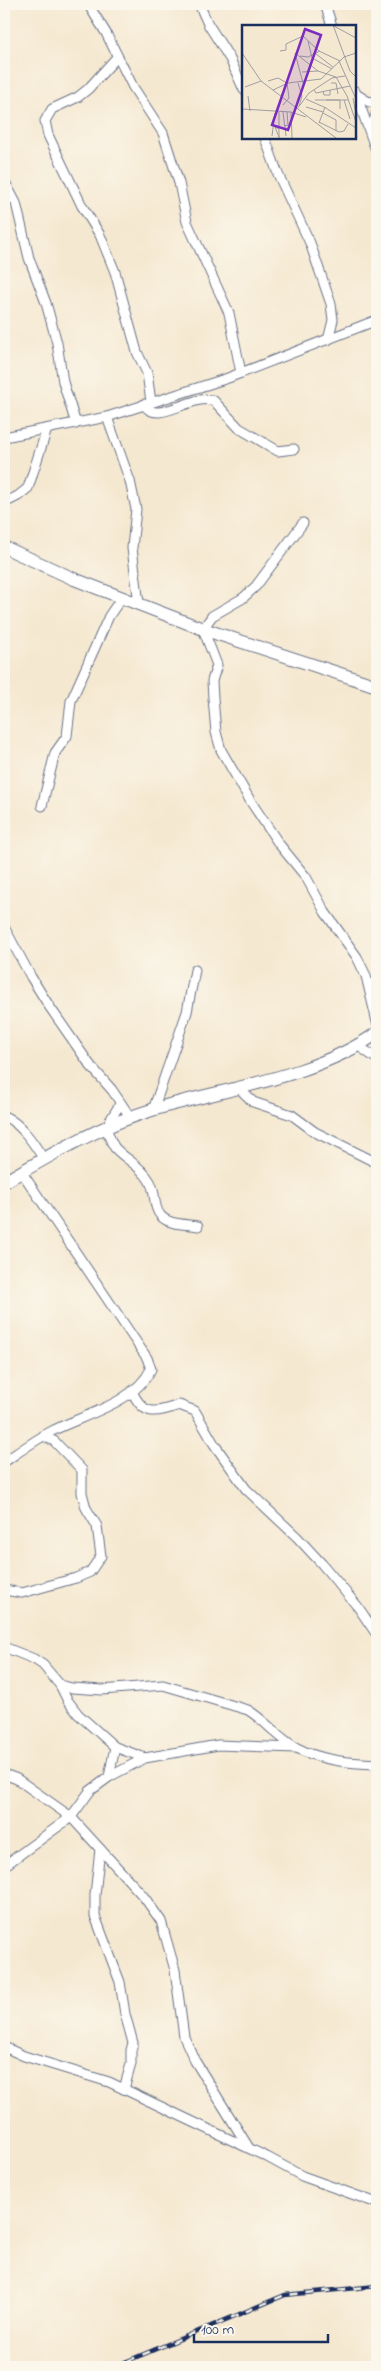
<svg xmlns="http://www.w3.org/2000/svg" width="381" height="2371" font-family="'Indie Flower',sans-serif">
	<rect width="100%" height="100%" fill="#fbf7ec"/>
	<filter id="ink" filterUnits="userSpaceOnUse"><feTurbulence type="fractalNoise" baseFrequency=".02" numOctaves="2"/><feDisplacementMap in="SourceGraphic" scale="10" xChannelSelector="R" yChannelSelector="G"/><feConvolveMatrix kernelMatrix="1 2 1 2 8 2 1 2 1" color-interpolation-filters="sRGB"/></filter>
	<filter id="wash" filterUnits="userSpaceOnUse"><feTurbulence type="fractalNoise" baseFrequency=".0096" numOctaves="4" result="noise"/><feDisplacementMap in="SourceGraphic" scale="20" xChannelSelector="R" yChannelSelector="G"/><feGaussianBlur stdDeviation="1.12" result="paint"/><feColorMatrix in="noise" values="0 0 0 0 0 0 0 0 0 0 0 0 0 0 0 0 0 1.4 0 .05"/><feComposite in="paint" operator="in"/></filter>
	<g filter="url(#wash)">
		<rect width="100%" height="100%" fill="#f5e8d0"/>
	</g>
	<g filter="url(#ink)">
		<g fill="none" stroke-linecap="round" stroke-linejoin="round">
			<g stroke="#677086" stroke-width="11">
				<g id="street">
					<path d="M88,4L106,33L133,87L163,133L179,183L187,222L229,313L241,373"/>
					<path d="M199,4L208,24L230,59L244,90"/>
					<path d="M325,4L332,26"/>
					<path d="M117,57L88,89L78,97L52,109L45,121L48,135L82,206L100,235L115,272L137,352L147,373L151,402"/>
					<path d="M355,91L377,153"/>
					<path d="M356,94L369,102L377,101"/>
					<path d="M370,132L377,112"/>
					<path d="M265,138L278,174L310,243L331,304L333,320L328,340"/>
					<path d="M4,180L16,203L29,258L46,303L57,343L63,382L76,424"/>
					<path d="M144,404C156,427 193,392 214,401L239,428L278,451L294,449"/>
					<path d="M107,417L130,481L136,509L132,548L139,604"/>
					<path d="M4,437L107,417L228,378L377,320"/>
					<path d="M4,503L18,496L28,488L47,429"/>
					<path d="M303,523L256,586L243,598L212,616L203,629L217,665L212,681L213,698L216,732L221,750L251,802L279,844L306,877L325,912L357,957L366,976L377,1022"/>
					<path d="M42,806L55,753L67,736L71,701L109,616L122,597"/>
					<path d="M4,927L31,977L49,1006L90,1065L112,1090L131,1118"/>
					<path d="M359,1046L377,1059"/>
					<path d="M238,1087L253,1102L292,1115L315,1132L377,1163"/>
					<path d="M120,1104L106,1127C108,1133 111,1143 115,1148C126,1160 140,1165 149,1180C157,1191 152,1207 161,1216C169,1225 186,1224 198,1226"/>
					<path d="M153,1110L187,1012L195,970"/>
					<path d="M4,1116C21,1124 33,1142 43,1158"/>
					<path d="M132,1391C143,1416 155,1414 179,1405L195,1411L214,1444L246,1489L297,1537L322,1564L358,1607L377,1635"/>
					<path d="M4,1462C20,1451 35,1440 52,1431C83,1415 135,1403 151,1369L147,1358L21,1171"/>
					<path d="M4,1590L22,1593L76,1578L90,1572L101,1556L97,1526L86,1508L82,1493V1470L54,1441L43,1436"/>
					<path d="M4,1647L34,1659L43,1665L60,1685L72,1688L102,1690L163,1685L248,1710C266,1721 279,1739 297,1748C322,1761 351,1763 377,1764"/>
					<path d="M60,1685L68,1701L78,1714L115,1747L145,1758"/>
					<path d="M4,1774L17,1779L71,1817L144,1897L161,1921L175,1970L184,2037L195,2061L249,2148"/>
					<path d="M109,1777L115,1747"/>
					<path d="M100,1849L95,1895V1916L120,1982L125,2014L133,2043L131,2050V2064L124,2089"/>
					<path d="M4,1866L71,1817L90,1791L109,1777L145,1758L218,1745L296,1748"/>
					<path d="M4,2047L24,2056L109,2082L267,2157L302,2176L377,2203"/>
				</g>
			</g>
			<g stroke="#677086" stroke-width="14">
				<g id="secondary">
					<path d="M4,547L74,579L203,629L377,686"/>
					<path d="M4,1182C52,1154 101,1125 155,1109C225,1089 318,1076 377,1033"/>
				</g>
			</g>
			<use href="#street" stroke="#fff" stroke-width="9"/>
			<use href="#secondary" stroke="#fff" stroke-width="12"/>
			<g stroke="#1b2f5e" stroke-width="4.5">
				<path id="rail" d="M113,2367L285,2295L377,2286"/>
			</g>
			<use href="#rail" stroke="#fbf7ec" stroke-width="2.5" stroke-dasharray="8" stroke-linecap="butt"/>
		</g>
	</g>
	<g transform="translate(242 25)">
		<rect width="114" height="114" fill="#f5e8d0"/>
		<path fill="none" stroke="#9e9ea2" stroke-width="1" d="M91,0L108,46L114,52M92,1L114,13M66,16L70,33L90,44M38,26L44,25V19L61,11L77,26L98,36M0,28L19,56L94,113M74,29L91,42M58,31L66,32L78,26M97,36L114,74M60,47L76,46L94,52L105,71L114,97M26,56L36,53L45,58L47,73L41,80M56,58L60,71L57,81M61,58L53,28L76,46M89,58H94L96,69M3,62L19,56M31,65L46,58L79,54L102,32L114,28M72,65L74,68L108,61M81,66L82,70H88V65M6,71L8,86M111,73L114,89M64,74L84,83L114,103M73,75H106M84,75H98V84M102,75L108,94M64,82L81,87M0,84L49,87L64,92M55,84L67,68L90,53L103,51M37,87V113M41,87L44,111M49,87L50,113M81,88L94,95V106M77,97L97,107L102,106L106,99M77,98L83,82M42,101L46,100L45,87M37,104L33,102L37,112M30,111L33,88"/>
		<path fill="#7b2cbf" fill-opacity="0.15" stroke="#7b2cbf" stroke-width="2.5" d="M63,4L79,10L46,105L30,100Z"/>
		<rect width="114" height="114" fill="none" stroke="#1b2f5e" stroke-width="2.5"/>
	</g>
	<rect width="381" height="2371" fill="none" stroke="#fbf7ec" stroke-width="20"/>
	<path d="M194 2334v8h134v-8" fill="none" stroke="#1b2f5e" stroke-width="2.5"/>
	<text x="201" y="2334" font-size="15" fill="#1b2f5e" stroke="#fbf7ec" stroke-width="4" paint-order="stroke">100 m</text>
</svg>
